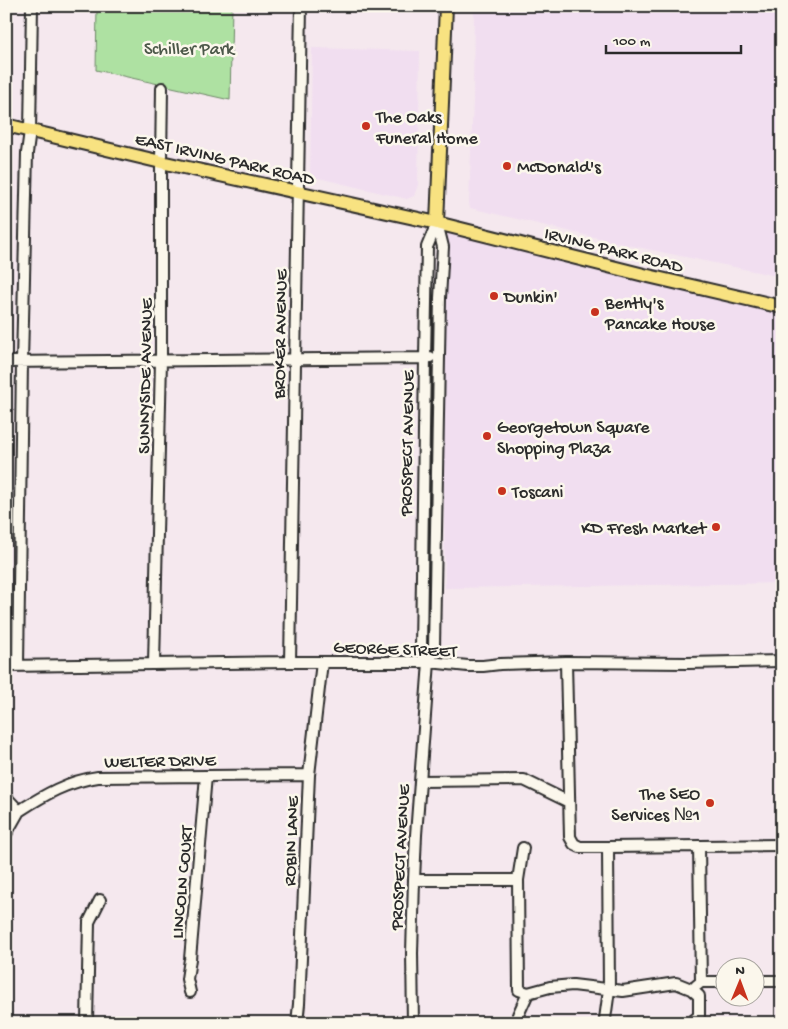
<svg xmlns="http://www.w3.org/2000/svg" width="788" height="1029" viewBox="0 0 788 1029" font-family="'Gochi Hand',sans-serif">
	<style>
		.built { fill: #f1def0 }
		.green { fill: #aee1a2; stroke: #6c8666 }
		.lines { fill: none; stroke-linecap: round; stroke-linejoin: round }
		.minor-casing { stroke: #2b2b2b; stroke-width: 14 }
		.major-casing { stroke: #2b2b2b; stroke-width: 16 }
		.minor { stroke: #fbf7ec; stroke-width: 10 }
		.major { stroke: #f8e281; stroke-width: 12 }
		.poi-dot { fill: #c8321e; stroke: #fbf7ec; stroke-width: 2 }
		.labels { text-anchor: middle; stroke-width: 5; stroke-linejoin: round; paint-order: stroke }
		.park-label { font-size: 18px; fill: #4c5849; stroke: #fbf7ec }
		.poi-label { font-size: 18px; fill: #2b2b2b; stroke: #fbf7ec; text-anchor: start }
		.street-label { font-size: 18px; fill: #2b2b2b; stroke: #fbf7ec }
	</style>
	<rect width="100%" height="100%" fill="#f5e8ee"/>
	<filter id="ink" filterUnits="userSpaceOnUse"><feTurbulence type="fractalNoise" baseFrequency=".02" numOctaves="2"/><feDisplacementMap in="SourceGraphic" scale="10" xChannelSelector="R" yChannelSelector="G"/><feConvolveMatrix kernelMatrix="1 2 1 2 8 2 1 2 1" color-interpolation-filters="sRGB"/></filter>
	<g filter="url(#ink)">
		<path class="built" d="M474,6H782V277L632,246L470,208L469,203L473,99Z
			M312,48L420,51L418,185L414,196L407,199L310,176Z
			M441,227L782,310V583L445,588Z"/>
		<path class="green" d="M97,6H232L230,100L96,70Z"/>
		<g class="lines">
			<g class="minor-casing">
				<path id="minor" d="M6,362L425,358L430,357
					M290,662L301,6
					M429,662L421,648L425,358L427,247L437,223
					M566,662L570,837L574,844L580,847H608L782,845
					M154,664L161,360V162L162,88
					M18,665L22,362L27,153L30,131L32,6
					M6,666L290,662H429L468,666H483L500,664L566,662L688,663L782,661
					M420,781L524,780L569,802
					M6,797L19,811L6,834
					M19,811C44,795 68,781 98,777L309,775
					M699,846L701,982
					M523,848L518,880L519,990L528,993
					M414,880H518
					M756,981H782
					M696,986L701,982H726
					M190,992L187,979L190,959L206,776
					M87,1023L89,922L100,900
					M297,1023L299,1004L309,775L322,662
					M413,1023L412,953L414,880L416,835L429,662L434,648L440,298L443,247L437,223
					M520,1023L518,1015L528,993L550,987L573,985L623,991L676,983L691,989L699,996V1016L690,1023
					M607,1023L605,1019L609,990L608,847"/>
			</g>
			<g class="major-casing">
				<path id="major" d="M6,125L161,162L437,223L644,275L782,307
					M437,223L446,6"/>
			</g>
			<use href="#minor" class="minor"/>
			<use href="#major" class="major"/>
		</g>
	</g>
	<g class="poi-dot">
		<circle cx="366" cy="126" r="5"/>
		<circle cx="507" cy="166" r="5"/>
		<circle cx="494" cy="296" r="5"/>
		<circle cx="595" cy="312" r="5"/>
		<circle cx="487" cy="436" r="5"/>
		<circle cx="502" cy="491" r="5"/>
		<circle cx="716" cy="527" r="5"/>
		<circle cx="710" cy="803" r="5"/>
	</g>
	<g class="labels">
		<g class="park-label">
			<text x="189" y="54">Schiller Park</text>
		</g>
		<g class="poi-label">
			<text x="376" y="122">The Oaks<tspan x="376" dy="21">Funeral Home</tspan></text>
			<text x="517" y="172">McDonald's</text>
			<text x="504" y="302">Dunkin'</text>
			<text x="605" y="308">Bently's<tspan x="605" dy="21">Pancake House</tspan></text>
			<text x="497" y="432">Georgetown Square<tspan x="497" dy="21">Shopping Plaza</tspan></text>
			<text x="512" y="497">Toscani</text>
			<text x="706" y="533" text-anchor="end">KD Fresh Market</text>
			<text x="700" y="799" text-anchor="end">The SEO<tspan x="700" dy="21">Services №1</tspan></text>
		</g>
		<g class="street-label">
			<text transform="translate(225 158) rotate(13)" y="6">EAST IRVING PARK ROAD</text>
			<text transform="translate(614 249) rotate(14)" y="6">IRVING PARK ROAD</text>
			<text transform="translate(279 334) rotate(-89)" y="6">BROKER AVENUE</text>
			<text transform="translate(144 376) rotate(-89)" y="6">SUNNYSIDE AVENUE</text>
			<text transform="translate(406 443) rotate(-89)" y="6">PROSPECT AVENUE</text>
			<text transform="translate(395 648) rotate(2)" y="6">GEORGE STREET</text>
			<text transform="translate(160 760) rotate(-1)" y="6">WELTER DRIVE</text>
			<text transform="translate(290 841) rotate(-88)" y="6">ROBIN LANE</text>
			<text transform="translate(399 857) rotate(-87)" y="6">PROSPECT AVENUE</text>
			<text transform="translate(181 882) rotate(-85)" y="6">LINCOLN COURT</text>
		</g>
	</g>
	<rect width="788" height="1029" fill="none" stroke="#fbf7ec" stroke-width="25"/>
	<rect x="12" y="12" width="763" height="1004" fill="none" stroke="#2b2b2b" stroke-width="2" filter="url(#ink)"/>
	<g transform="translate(740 982) rotate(1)"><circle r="24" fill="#fbf7ec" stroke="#a8a59f"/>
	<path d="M0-4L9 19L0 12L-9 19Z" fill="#c8321e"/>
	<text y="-8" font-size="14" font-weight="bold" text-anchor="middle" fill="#2b2b2b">N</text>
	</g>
	<path d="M606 45v8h135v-8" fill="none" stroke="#2b2b2b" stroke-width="2.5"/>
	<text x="613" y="45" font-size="15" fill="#2b2b2b" stroke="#fbf7ec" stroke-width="4" paint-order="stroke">100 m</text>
</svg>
